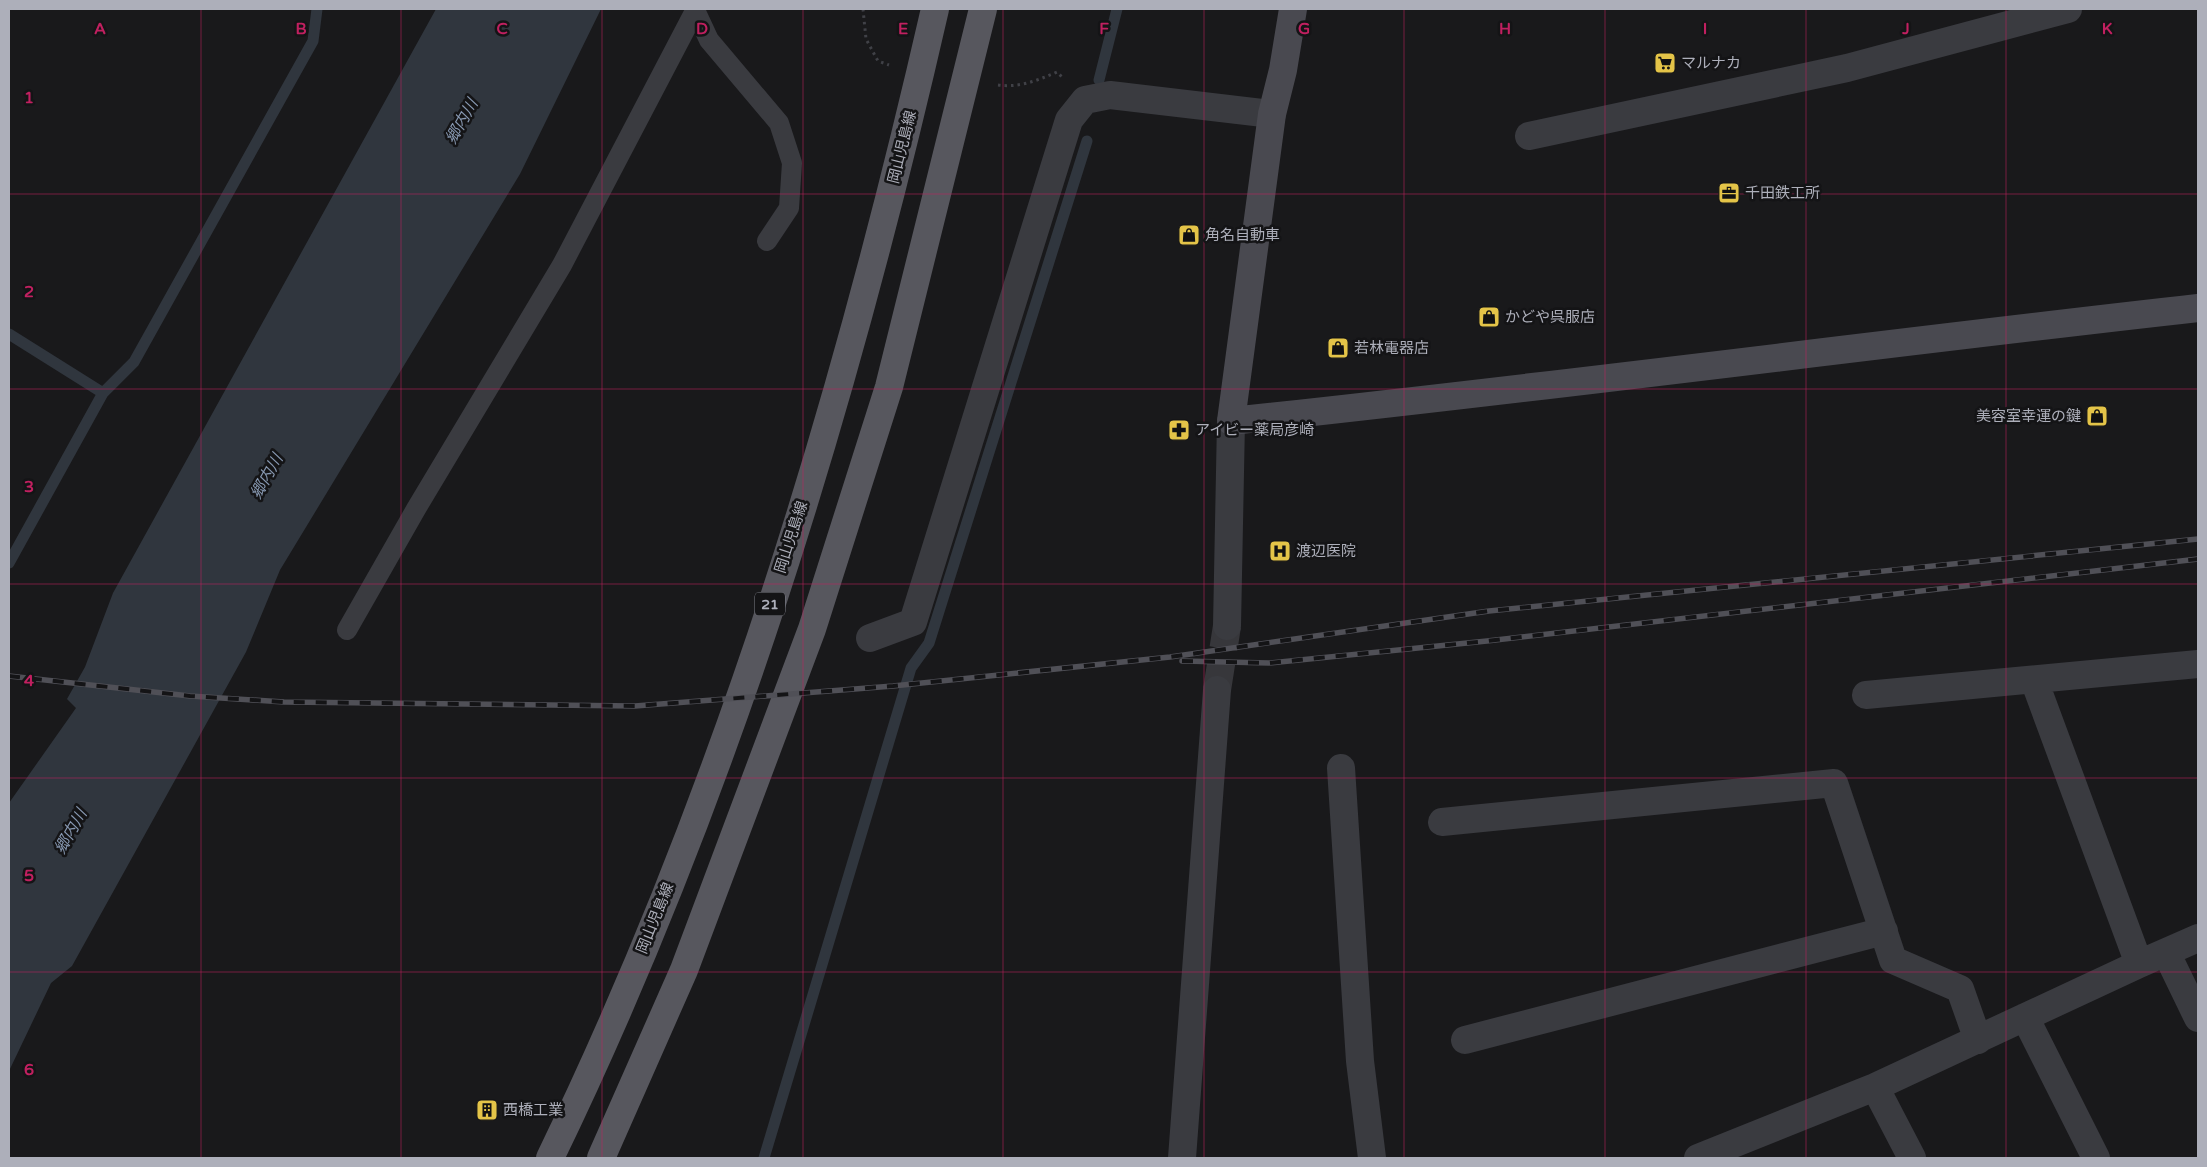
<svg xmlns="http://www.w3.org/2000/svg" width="2207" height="1167" viewBox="0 0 2207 1167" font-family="'Varela Round','Noto Sans JP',sans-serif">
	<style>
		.water { fill: #30363e }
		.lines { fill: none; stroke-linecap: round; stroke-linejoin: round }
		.stream { stroke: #30363e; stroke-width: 11 }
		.street-tunnel { stroke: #37373b; stroke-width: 28; stroke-dasharray: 28 14; stroke-linecap: butt }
		.path { stroke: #404147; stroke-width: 3; stroke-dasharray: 2.5 4; stroke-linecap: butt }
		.lane { stroke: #3a3b40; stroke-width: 20 }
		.street { stroke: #3a3b40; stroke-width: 28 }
		.secondary { stroke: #494950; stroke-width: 28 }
		.primary { stroke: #57575e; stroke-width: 28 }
		.rail-casing { stroke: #505057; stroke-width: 5.5 }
		.rail { stroke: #141416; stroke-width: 4; stroke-dasharray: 11; stroke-linecap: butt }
		.grid { fill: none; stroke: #c12060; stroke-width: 1; stroke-opacity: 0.55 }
		.labels { text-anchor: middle; stroke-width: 5; stroke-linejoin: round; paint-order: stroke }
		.shield { fill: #141416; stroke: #7f8089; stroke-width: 1 }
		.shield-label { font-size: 14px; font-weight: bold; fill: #adafba }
		.poi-label { font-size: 15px; fill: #adafba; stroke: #141416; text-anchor: start }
		.street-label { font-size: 15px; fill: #adafba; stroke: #141416 }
		.water-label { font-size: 16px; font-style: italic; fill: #8798b1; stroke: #141416 }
		.grid-label { font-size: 16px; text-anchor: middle; font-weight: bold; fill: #c12060; stroke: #141416; stroke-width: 5; stroke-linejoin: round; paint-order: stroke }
	</style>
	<rect width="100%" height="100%" fill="#19191b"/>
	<path class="water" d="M436,9H601L520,174L280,570L246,652L72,966L51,983L9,1071V803L76,708L67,699L85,667L113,593Z"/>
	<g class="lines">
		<path class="stream" d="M1099,80L1117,9
			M9,334L103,393
			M9,563L103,393L134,362L313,41L317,9
			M764,1158L911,668L929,643L1087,141"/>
		<path class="street-tunnel" d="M1217,690L1227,626"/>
		<path class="path" d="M863,9L866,39L878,61L889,65
			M998,85C1020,88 1038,80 1057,72L1062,77"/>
		<path class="lane" d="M695,10L709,40L779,123L792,163L789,208L767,241
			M347,630L416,509L562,265L696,9"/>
		<path class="street" d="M1529,136L1847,68L2068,9
			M1227,626L1231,421
			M870,638L913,622L1069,120L1085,100L1110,95L1272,114
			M2034,680L2139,964
			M1866,695L2198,664
			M1341,768L1360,1061L1372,1158
			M1442,822L1834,783L1893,960L1960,989L1978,1040
			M2166,952L2198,1018
			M2025,1017L2096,1158
			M1465,1040L1884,931
			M1875,1087L1912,1158
			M1182,1158L1217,690
			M1698,1158L1875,1087L2139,964L2198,938"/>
		<path class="secondary" d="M1293,9L1283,70L1272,114L1231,421C1554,387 1876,344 2198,308"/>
		<path class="primary" d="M550,1158C726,795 845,402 935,9
			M601,1158L684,970L812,629L889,387L983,9"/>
		<g class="rail-casing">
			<path id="rail" d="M1182,661L1269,663L1487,641L2198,559
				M9,676L190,696L284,702L635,706L893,686L1170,657L1489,611L2198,539"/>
		</g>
		<use href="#rail" class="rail"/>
	</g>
	<path class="grid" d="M201,9V1158M401,9V1158M602,9V1158M803,9V1158M1003,9V1158M1204,9V1158M1404,9V1158M1605,9V1158M1806,9V1158M2006,9V1158M9,194H2198M9,389H2198M9,584H2198M9,778H2198M9,972H2198"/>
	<defs>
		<g id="supermarket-square" transform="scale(1.125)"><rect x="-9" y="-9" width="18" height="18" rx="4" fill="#e4c448" stroke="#141416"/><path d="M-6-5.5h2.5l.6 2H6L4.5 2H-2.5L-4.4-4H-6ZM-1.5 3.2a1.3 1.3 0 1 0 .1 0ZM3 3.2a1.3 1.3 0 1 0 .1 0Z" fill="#111"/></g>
		<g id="office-square" transform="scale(1.125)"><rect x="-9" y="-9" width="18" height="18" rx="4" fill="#e4c448" stroke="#141416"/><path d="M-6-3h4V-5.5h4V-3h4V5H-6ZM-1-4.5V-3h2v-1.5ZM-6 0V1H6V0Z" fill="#111"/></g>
		<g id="shop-square" transform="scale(1.125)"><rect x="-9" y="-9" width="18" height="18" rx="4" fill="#e4c448" stroke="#141416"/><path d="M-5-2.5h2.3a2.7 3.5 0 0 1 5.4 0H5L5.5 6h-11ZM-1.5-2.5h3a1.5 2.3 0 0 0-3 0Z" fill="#111"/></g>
		<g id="pharmacy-square" transform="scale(1.125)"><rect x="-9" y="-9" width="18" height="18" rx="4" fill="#e4c448" stroke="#141416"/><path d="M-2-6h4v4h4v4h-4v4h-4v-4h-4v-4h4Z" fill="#111"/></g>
		<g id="hospital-square" transform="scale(1.125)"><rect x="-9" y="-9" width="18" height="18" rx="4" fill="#e4c448" stroke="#141416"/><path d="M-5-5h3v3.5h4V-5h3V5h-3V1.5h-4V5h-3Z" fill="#111"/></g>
		<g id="building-square" transform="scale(1.125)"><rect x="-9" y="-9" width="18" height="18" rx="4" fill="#e4c448" stroke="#141416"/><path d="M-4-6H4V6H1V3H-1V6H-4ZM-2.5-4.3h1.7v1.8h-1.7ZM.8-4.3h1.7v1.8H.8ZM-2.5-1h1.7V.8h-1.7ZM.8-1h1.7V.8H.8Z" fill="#111"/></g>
	</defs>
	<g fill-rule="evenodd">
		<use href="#supermarket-square" x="1665" y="63"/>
		<use href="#office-square" x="1729" y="193"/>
		<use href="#shop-square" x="1189" y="235"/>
		<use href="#shop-square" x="1489" y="317"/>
		<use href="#shop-square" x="1338" y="348"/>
		<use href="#shop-square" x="2097" y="416"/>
		<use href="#pharmacy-square" x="1179" y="430"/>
		<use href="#hospital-square" x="1280" y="551"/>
		<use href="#building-square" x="487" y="1110"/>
	</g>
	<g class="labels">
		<rect class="shield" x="755" y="592.5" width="30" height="23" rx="4"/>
		<g class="shield-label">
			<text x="770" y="609">21</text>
		</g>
		<g class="poi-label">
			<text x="1681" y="68">マルナカ</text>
			<text x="1745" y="198">千田鉄工所</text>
			<text x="1205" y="240">角名自動車</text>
			<text x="1505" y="322">かどや呉服店</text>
			<text x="1354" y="353">若林電器店</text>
			<text x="2081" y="421" text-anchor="end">美容室幸運の鍵</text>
			<text x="1195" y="435">アイビー薬局彦崎</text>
			<text x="1296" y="556">渡辺医院</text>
			<text x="503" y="1115">西橋工業</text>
		</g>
		<g class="street-label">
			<text transform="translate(902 147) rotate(-76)" y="5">岡山児島線</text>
			<text transform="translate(791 537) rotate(-72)" y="5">岡山児島線</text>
			<text transform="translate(655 918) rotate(-68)" y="5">岡山児島線</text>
		</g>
		<g class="water-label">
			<text transform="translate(461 121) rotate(-61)" y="6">郷内川</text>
			<text transform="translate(266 476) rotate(-61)" y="6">郷内川</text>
			<text transform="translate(70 831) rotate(-61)" y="6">郷内川</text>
		</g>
	</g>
	<g class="grid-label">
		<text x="100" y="34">A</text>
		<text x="301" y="34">B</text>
		<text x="502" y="34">C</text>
		<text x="702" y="34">D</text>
		<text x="903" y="34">E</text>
		<text x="1104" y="34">F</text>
		<text x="1304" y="34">G</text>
		<text x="1505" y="34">H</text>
		<text x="1705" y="34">I</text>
		<text x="1906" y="34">J</text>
		<text x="2107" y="34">K</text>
		<text x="29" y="103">1</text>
		<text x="29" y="297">2</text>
		<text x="29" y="492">3</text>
		<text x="29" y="686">4</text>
		<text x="29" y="881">5</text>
		<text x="29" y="1075">6</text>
	</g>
	<rect width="2207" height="1167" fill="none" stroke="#adafba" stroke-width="20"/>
</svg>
